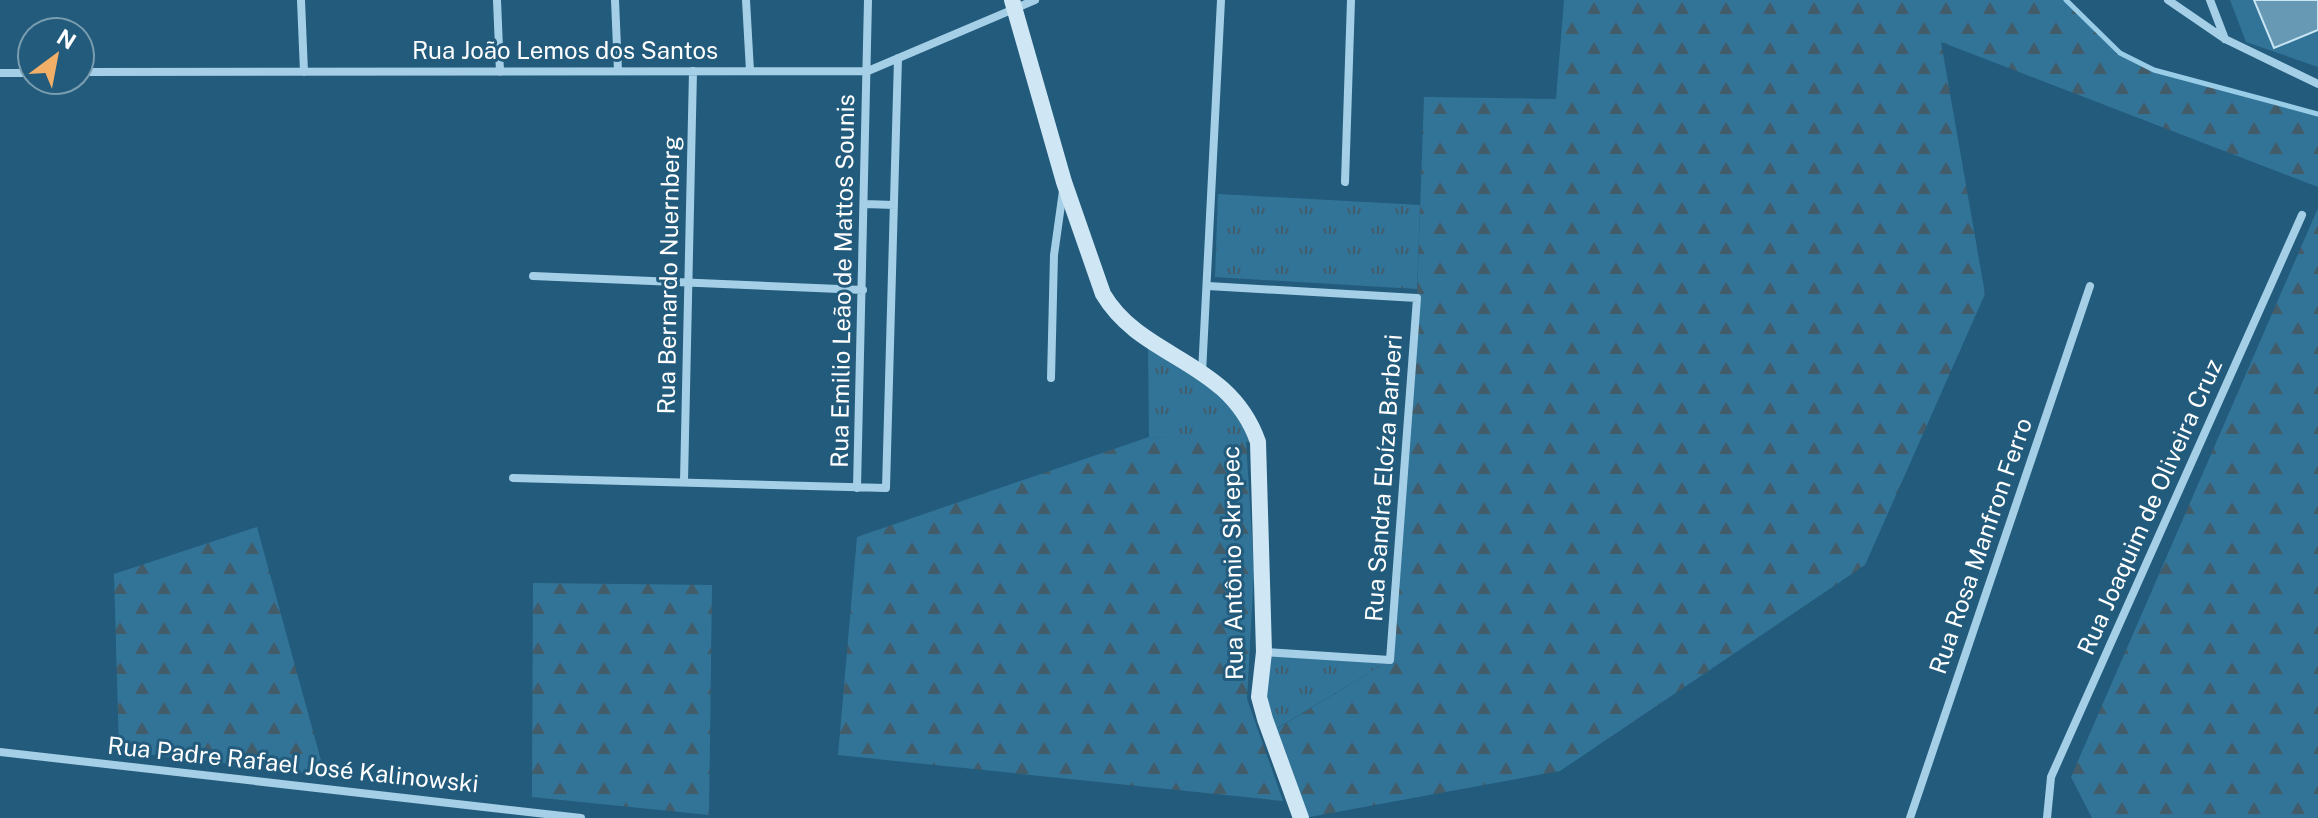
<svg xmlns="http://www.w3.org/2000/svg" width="2318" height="818" viewBox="0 0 2318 818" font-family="'Public Sans',sans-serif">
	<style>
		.grass { fill: #327498 }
		.forest { fill: url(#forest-firs) }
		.park { fill: url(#park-tufts) }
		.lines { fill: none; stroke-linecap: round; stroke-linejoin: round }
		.stream { stroke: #99cce7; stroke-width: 5 }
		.building { fill: #6798b4; stroke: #c8e5f4; stroke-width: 2 }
		.street { stroke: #a5cfe6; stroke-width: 8 }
		.secondary { stroke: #cfe7f5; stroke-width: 16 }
		.labels { text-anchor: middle; stroke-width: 6; stroke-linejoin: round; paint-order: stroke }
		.street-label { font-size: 24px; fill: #fff; stroke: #225b7c }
	</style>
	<defs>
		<pattern id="forest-firs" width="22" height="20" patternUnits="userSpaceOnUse" patternTransform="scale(2)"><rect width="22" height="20" fill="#327498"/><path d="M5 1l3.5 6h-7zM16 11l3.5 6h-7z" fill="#425c6a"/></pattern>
		<pattern id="park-tufts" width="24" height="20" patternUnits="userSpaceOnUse" patternTransform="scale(2)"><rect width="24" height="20" fill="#327498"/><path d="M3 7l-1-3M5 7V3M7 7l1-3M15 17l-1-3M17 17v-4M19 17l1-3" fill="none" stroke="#425c6a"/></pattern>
	</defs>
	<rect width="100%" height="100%" fill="#225b7c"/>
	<path class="grass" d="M2230,0H2318V67L2246,42Z"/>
	<path class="forest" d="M1564,0H2066L2120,53L2154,70L2318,114V187L1941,42L1985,294L1865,565L1560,771L1304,818L1270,733L1390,660L1417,298L1424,97L1556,99Z
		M2318,208V818H2092L2071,777Z
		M1149,437L1246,441L1254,571L1247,699L1283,801L838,755L857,537Z
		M257,527L325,775L119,751L114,574Z
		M533,583L712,585L709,815L532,797Z"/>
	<path class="park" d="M1218,194L1420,205L1417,289L1215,277Z
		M1148,344C1184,369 1239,399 1255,442L1149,437Z
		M1264,652L1390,660L1269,733Z"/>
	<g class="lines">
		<path class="stream" d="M2066,0L2120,53L2154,70L2318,114"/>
	</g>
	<path class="building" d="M2254,0H2318V30L2274,48Z"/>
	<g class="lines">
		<path class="street" d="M301,0L304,72
			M497,0L500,72
			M615,0L618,71
			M746,0L750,71
			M2168,0L2225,39L2318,84
			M2210,0L2225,39
			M80,72L868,71L1035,0
			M0,73H32
			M1345,182L1351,0
			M865,204L894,205
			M533,276L863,290
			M1208,286L1417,298L1390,660L1264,652
			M1202,373L1221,0
			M1051,378L1054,255L1063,191
			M513,478L886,488L898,58
			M684,481L693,71
			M857,488L868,0
			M0,752L581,818
			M1910,818L2090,286
			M2047,818L2051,777L2302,215"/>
		<path class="secondary" d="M1012,0L1064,182L1103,294C1142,360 1229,359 1258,442L1264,652L1259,697L1265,719L1301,818"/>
	</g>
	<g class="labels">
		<g class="street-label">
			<text x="565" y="59">Rua João Lemos dos Santos</text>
			<text transform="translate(669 275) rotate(-89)" y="8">Rua Bernardo Nuernberg</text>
			<text transform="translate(843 281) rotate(-89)" y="8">Rua Emilio Leão de Mattos Sounis</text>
			<text transform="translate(1384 478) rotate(-86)" y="8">Rua Sandra Eloíza Barberi</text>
			<text transform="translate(2150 507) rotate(-66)" y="8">Rua Joaquim de Oliveira Cruz</text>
			<text transform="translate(1981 546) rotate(-71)" y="8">Rua Rosa Manfron Ferro</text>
			<text transform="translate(1233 563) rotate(-91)" y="8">Rua Antônio Skrepec</text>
			<text transform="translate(293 765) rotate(6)" y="8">Rua Padre Rafael José Kalinowski</text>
		</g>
	</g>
	<g transform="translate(56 56) rotate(32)"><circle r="38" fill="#225b7c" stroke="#7a9db0" stroke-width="2"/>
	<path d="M0-6L14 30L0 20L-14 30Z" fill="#f1af68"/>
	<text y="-12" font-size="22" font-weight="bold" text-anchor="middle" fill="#ffffff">N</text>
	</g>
</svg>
